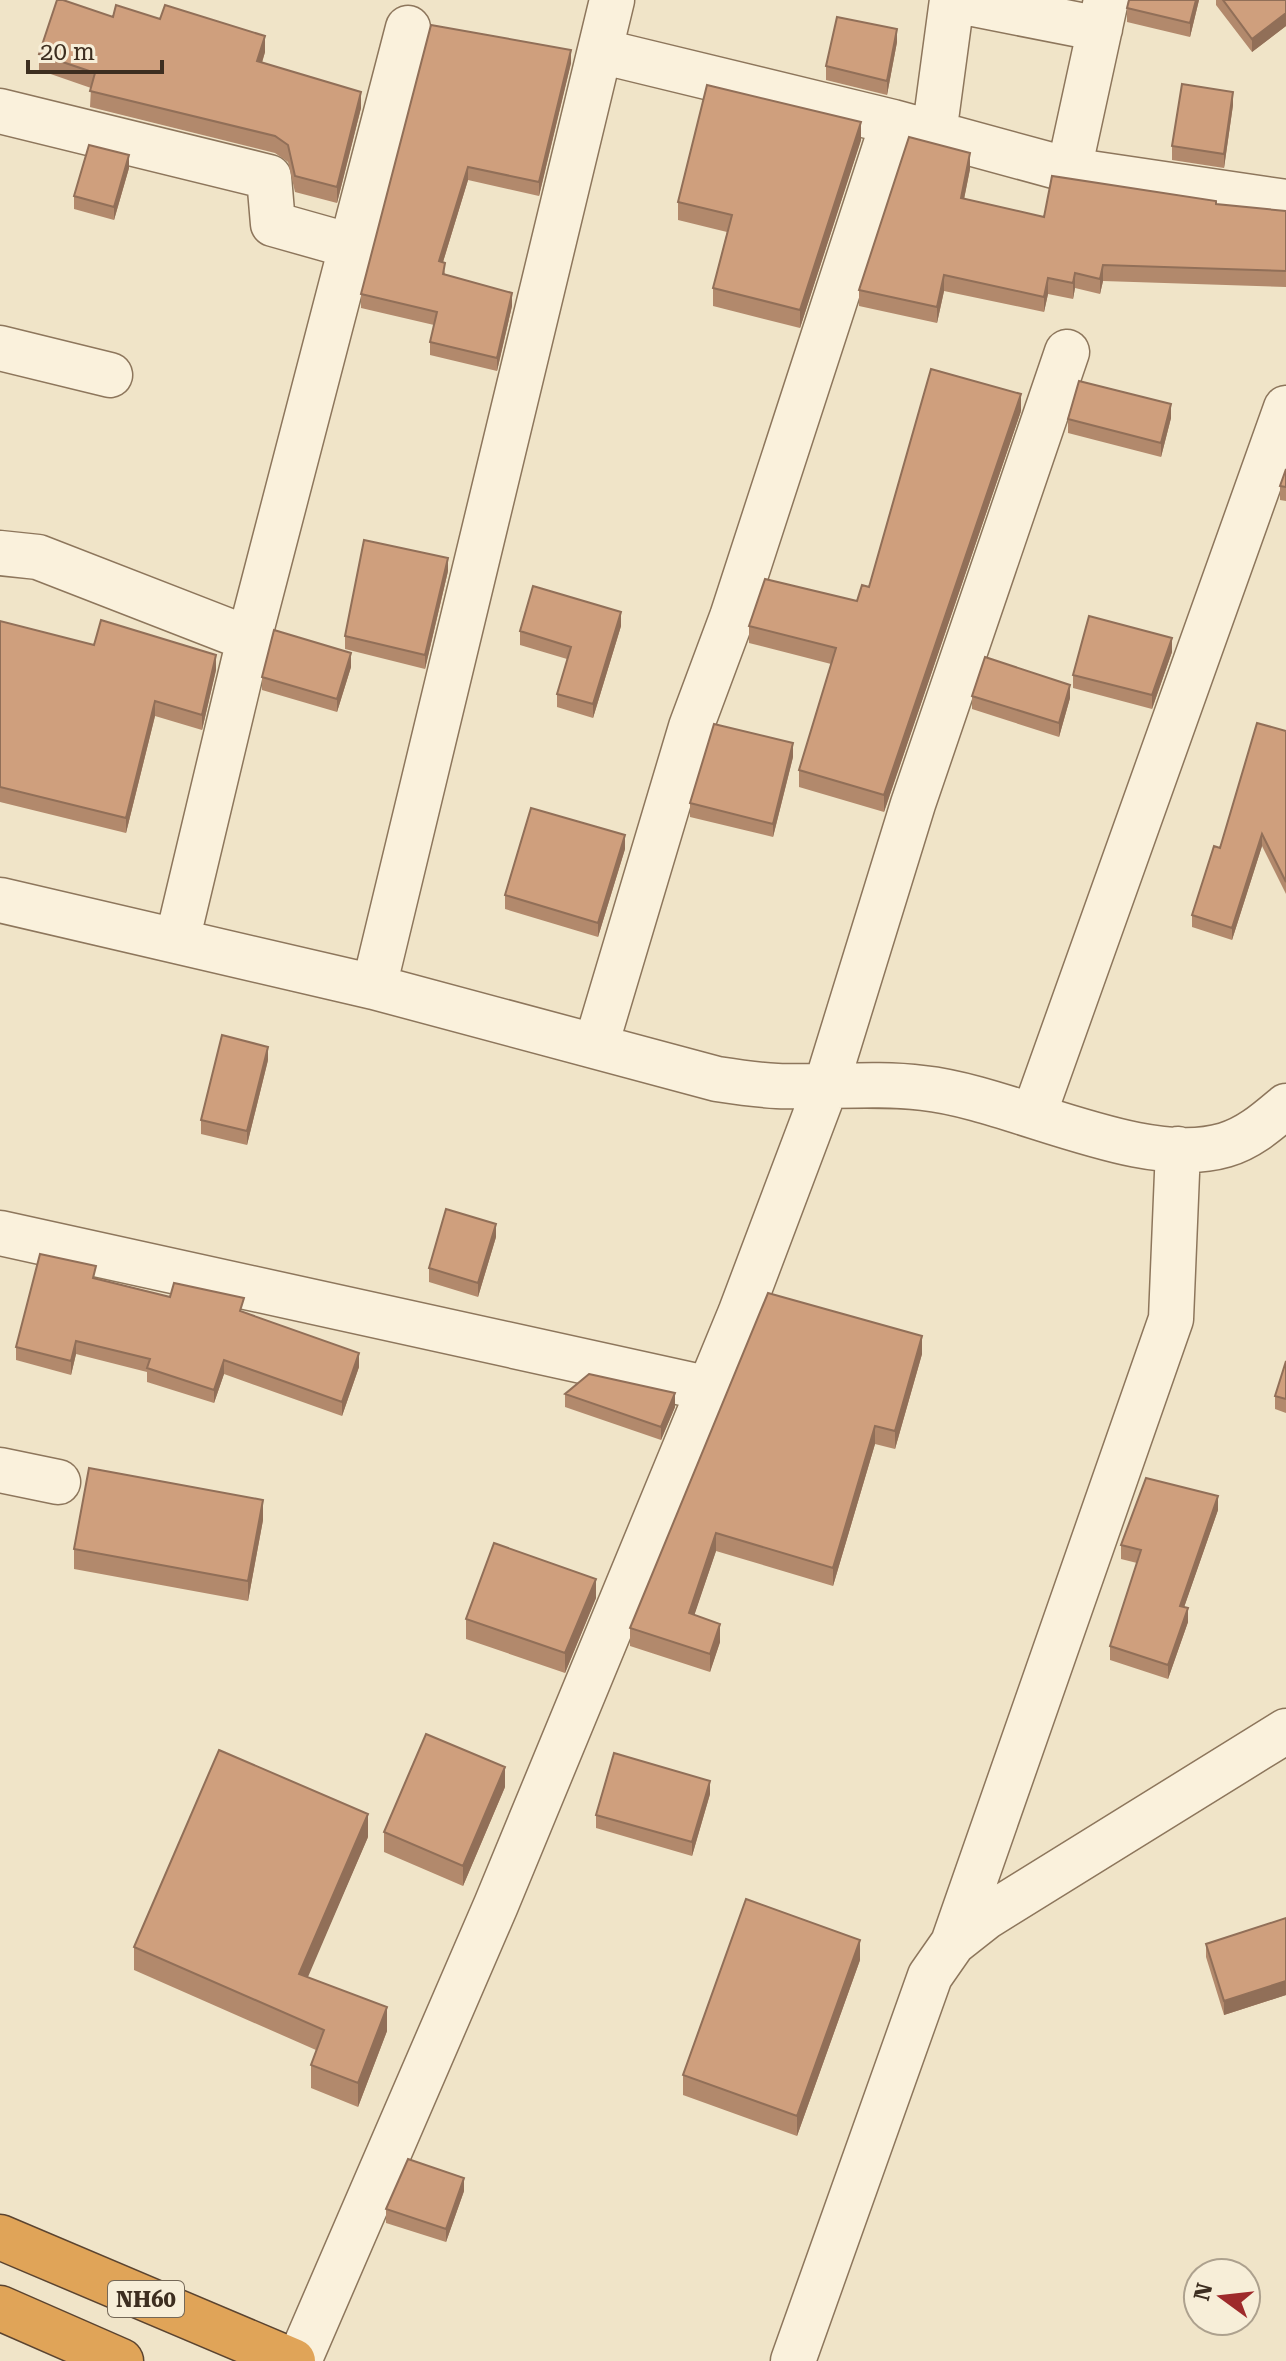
<svg xmlns="http://www.w3.org/2000/svg" width="1286" height="2361" viewBox="0 0 1286 2361" font-family="'Roboto Serif',serif">
	<style>
		.lines { fill: none; stroke-linecap: round; stroke-linejoin: round }
		.minor-casing { stroke: #8d765c; stroke-width: 47 }
		.highway-casing { stroke: #5b4430; stroke-width: 47 }
		.minor { stroke: #faf1dc; stroke-width: 44 }
		.highway { stroke: #e0a458; stroke-width: 44 }
		.wall { fill: #b2896c }
		.shaded-wall { fill: #916f58 }
		.building { fill: #cf9f7d; stroke: #916f58; stroke-width: 2 }
		.labels { text-anchor: middle; stroke-width: 6; stroke-linejoin: round; paint-order: stroke }
		.shield { fill: #f7eed8; stroke: #756857; stroke-width: 2 }
		.shield-label { font-size: 22px; font-weight: bold; fill: #3d2e20 }
	</style>
	<rect width="100%" height="100%" fill="#f0e4c8"/>
	<g class="lines">
		<g class="minor-casing">
			<path id="minor" d="M612,0L374,987L717,1079C737,1082 757,1085 777,1086C826,1088 874,1082 923,1088C1011,1097 1141,1170 1225,1145C1249,1138 1267,1122 1286,1106
				M953,0L1100,29
				M600,51L893,122L1069,170L1286,202
				M0,111L269,177L273,224L351,246
				M934,134L952,0
				M1069,170L1106,0
				M0,348L110,375
				M0,553L38,557L249,639
				M0,900L374,987
				M177,941L249,639L408,28
				M596,1045L691,727L732,617L893,122
				M1034,1114L1286,408
				M0,1233L710,1389
				M0,1470L58,1482
				M953,1943L1171,1319L1178,1149
				M299,2361L496,1905L740,1314L826,1086L913,804L1067,352
				M793,2361L930,1976L953,1943L986,1917L1286,1731"/>
		</g>
		<g class="highway-casing">
			<path id="highway" d="M0,2237L293,2361
				M0,2308L121,2361"/>
		</g>
		<use href="#minor" class="minor"/>
		<use href="#highway" class="highway"/>
	</g>
	<path class="wall" d="M1199,0L1190,37L1127,22V8Z
		M1216,0H1286V26L1252,52L1216,5Z
		M113,17L265,52L262,63L361,108L337,203L295,192L288,162L275,153L90,107L91,88L39,70V54Z
		M431,25L571,63L539,196L468,180L443,262L445,275L512,306L497,371L430,355V342L434,325L361,308V294Z
		M897,42L887,95L826,80V66Z
		M1233,105L1224,168L1172,160V146Z
		M861,140L800,328L713,306V288L727,232L678,220V202Z
		M129,168L114,220L74,209V196Z
		M970,169L964,199L1044,217L1216,204L1286,211V287L1103,281L1100,294L1075,288L1073,299L1048,294L1044,312L944,291L937,323L859,306V290Z
		M1021,411L884,812L799,787V770L831,664L749,643V626L857,601Z
		M1171,418L1161,457L1068,433V419Z
		M1286,469V501L1280,500V486Z
		M448,571L425,669L345,649V636Z
		M0,621L94,645L216,670L202,730L155,716L126,833L0,802Z
		M621,626L593,718L557,707V694L567,659L520,645V631Z
		M1172,652L1152,709L1073,688V675Z
		M351,667L337,712L262,690V677Z
		M972,696L1070,698L1059,737L972,709Z
		M1286,731V894L1262,846L1232,940L1192,927V915L1220,848Z
		M793,757L773,837L690,817V803Z
		M625,849L598,937L505,909V895Z
		M268,1060L247,1145L201,1134V1120Z
		M496,1237L478,1297L429,1282V1268Z
		M96,1278L170,1297L244,1312L359,1367L342,1416L224,1374L214,1403L147,1382V1372L76,1354L71,1375L16,1360V1347Z
		M768,1293L922,1354L895,1449L875,1444L833,1586L716,1551L694,1615L720,1642L710,1672L630,1646V1628Z
		M1286,1361V1413L1275,1409V1396Z
		M565,1394L675,1407L661,1440L565,1407Z
		M1218,1510L1184,1607L1188,1622L1168,1679L1110,1660V1646L1137,1563L1121,1559V1545Z
		M263,1520L248,1601L74,1569V1549Z
		M596,1598L565,1673L466,1639V1619Z
		M505,1787L463,1886L384,1852V1832Z
		M710,1794L692,1856L596,1828V1815Z
		M368,1837L307,1977L387,2031L358,2107L311,2088V2065L316,2050L134,1970V1947Z
		M1286,1918V1995L1224,2015L1206,1957V1944Z
		M860,1960L797,2136L683,2095V2075Z
		M464,2191L446,2242L386,2223V2209Z"/>
	<path class="shaded-wall" d="M1196,0H1199L1190,37V23Z
		M1286,13V26L1252,52V39Z
		M897,29V42L887,95V81Z
		M265,36V52L257,78V61Z
		M571,50V63L539,196V182Z
		M361,92V108L337,203V187Z
		M1233,92V105L1224,168V154Z
		M861,122V140L800,328V310Z
		M970,153V169L961,214V198Z
		M129,155V168L114,220V207Z
		M468,167V180L439,275V261Z
		M1103,265V281L1100,294V279Z
		M1075,273V288L1073,299V283Z
		M944,275V291L937,323V307Z
		M1048,278V294L1044,312V297Z
		M512,293V306L497,371V358Z
		M1021,394V411L884,812V795Z
		M1171,404V418L1161,457V443Z
		M448,558V571L425,669V655Z
		M621,612V626L593,718V704Z
		M1172,638V652L1152,709V695Z
		M351,653V667L337,712V699Z
		M216,655V670L202,730V715Z
		M1070,685V698L1059,737V723Z
		M155,701V716L126,833V818Z
		M793,743V757L773,837V824Z
		M1262,834V846L1232,940V928Z
		M625,835V849L598,937V923Z
		M268,1047V1060L247,1145V1131Z
		M496,1224V1237L478,1297V1283Z
		M922,1336V1354L895,1449V1431Z
		M76,1341V1354L71,1375V1361Z
		M359,1353V1367L342,1416V1402Z
		M224,1360V1374L214,1403V1390Z
		M675,1393V1407L661,1440V1427Z
		M875,1426V1444L833,1586V1568Z
		M1218,1496V1510L1180,1619V1606Z
		M263,1500V1520L248,1601V1581Z
		M716,1533V1551L689,1631V1613Z
		M596,1579V1598L565,1673V1653Z
		M1188,1608V1622L1168,1679V1665Z
		M720,1624V1642L710,1672V1654Z
		M505,1767V1787L463,1886V1866Z
		M710,1781V1794L692,1856V1842Z
		M368,1814V1837L299,1998V1974Z
		M860,1940V1960L797,2136V2116Z
		M1286,1981V1995L1224,2015V2001Z
		M387,2007V2031L358,2107V2083Z
		M464,2178V2191L446,2242V2229Z"/>
	<path class="building" d="M57,0H63L113,17L116,5L160,19L165,5L265,36L257,61L361,92L337,187L295,176L288,145L275,136L90,91L95,73L39,54Z
		M1129,0H1196L1190,23L1127,8Z
		M1223,0H1286V13L1252,39Z
		M837,17L897,29L887,81L826,66Z
		M431,25L571,50L539,182L468,167L439,261L445,263L443,274L512,293L497,358L430,342L437,312L361,294Z
		M1182,84L1233,92L1224,154L1172,146Z
		M707,85L861,122L800,310L713,288L732,215L678,202Z
		M909,137L970,153L961,198L1044,217L1052,176L1216,201V204L1286,211V271L1103,265L1100,279L1075,273L1073,283L1048,278L1044,297L944,275L937,307L859,290Z
		M89,145L129,155L114,207L74,196Z
		M931,369L1021,394L884,795L799,770L836,648L749,626L765,579L857,601L862,585L869,587Z
		M1079,381L1171,404L1161,443L1068,419Z
		M1286,469V487L1280,486Z
		M364,540L448,558L425,655L345,636Z
		M533,586L621,612L593,704L557,694L571,647L520,631Z
		M1089,616L1172,638L1152,695L1073,675Z
		M101,620L216,655L202,715L155,701L126,818L0,787V621L94,645Z
		M274,630L351,653L337,699L262,677Z
		M985,657L1070,685L1059,723L972,696Z
		M1257,723L1286,731V882L1262,834L1232,928L1192,915L1214,846L1220,848Z
		M714,724L793,743L773,824L690,803Z
		M531,808L625,835L598,923L505,895Z
		M222,1035L268,1047L247,1131L201,1120Z
		M446,1209L496,1224L478,1283L429,1268Z
		M40,1254L96,1266L93,1278L170,1297L174,1283L244,1298L240,1311L359,1353L342,1402L224,1360L214,1390L147,1368L150,1359L76,1341L71,1361L16,1347Z
		M768,1293L922,1336L895,1431L875,1426L833,1568L716,1533L689,1613L720,1624L710,1654L630,1628Z
		M1286,1361V1399L1275,1396Z
		M589,1374L675,1393L661,1427L565,1394Z
		M89,1468L263,1500L248,1581L74,1549Z
		M1146,1478L1218,1496L1180,1606L1188,1608L1168,1665L1110,1646L1141,1550L1121,1545Z
		M494,1543L596,1579L565,1653L466,1619Z
		M426,1734L505,1767L463,1866L384,1832Z
		M219,1750L368,1814L299,1974L387,2007L358,2083L311,2065L324,2030L134,1947Z
		M614,1753L710,1781L692,1842L596,1815Z
		M746,1899L860,1940L797,2116L683,2075Z
		M1286,1918V1981L1224,2001L1206,1944Z
		M408,2159L464,2178L446,2229L386,2209Z"/>
	<g class="labels">
		<rect class="shield" x="108" y="2281" width="76" height="36" rx="6"/>
		<g class="shield-label">
			<text x="146" y="2307">NH60</text>
		</g>
	</g>
	<g transform="translate(1222 2297) rotate(285)"><circle r="38" fill="#f7eed8" stroke="#ada18e" stroke-width="2"/>
	<path d="M0-6L14 30L0 20L-14 30Z" fill="#9e2a2b"/>
	<text y="-12" font-size="22" font-weight="bold" text-anchor="middle" fill="#3d2e20">N</text>
	</g>
	<path d="M28 60v12h134v-12" fill="none" stroke="#3d2e20" stroke-width="4"/>
	<text x="40" y="60" font-size="24" fill="#3d2e20" stroke="#f7eed8" stroke-width="6" paint-order="stroke">20 m</text>
</svg>
